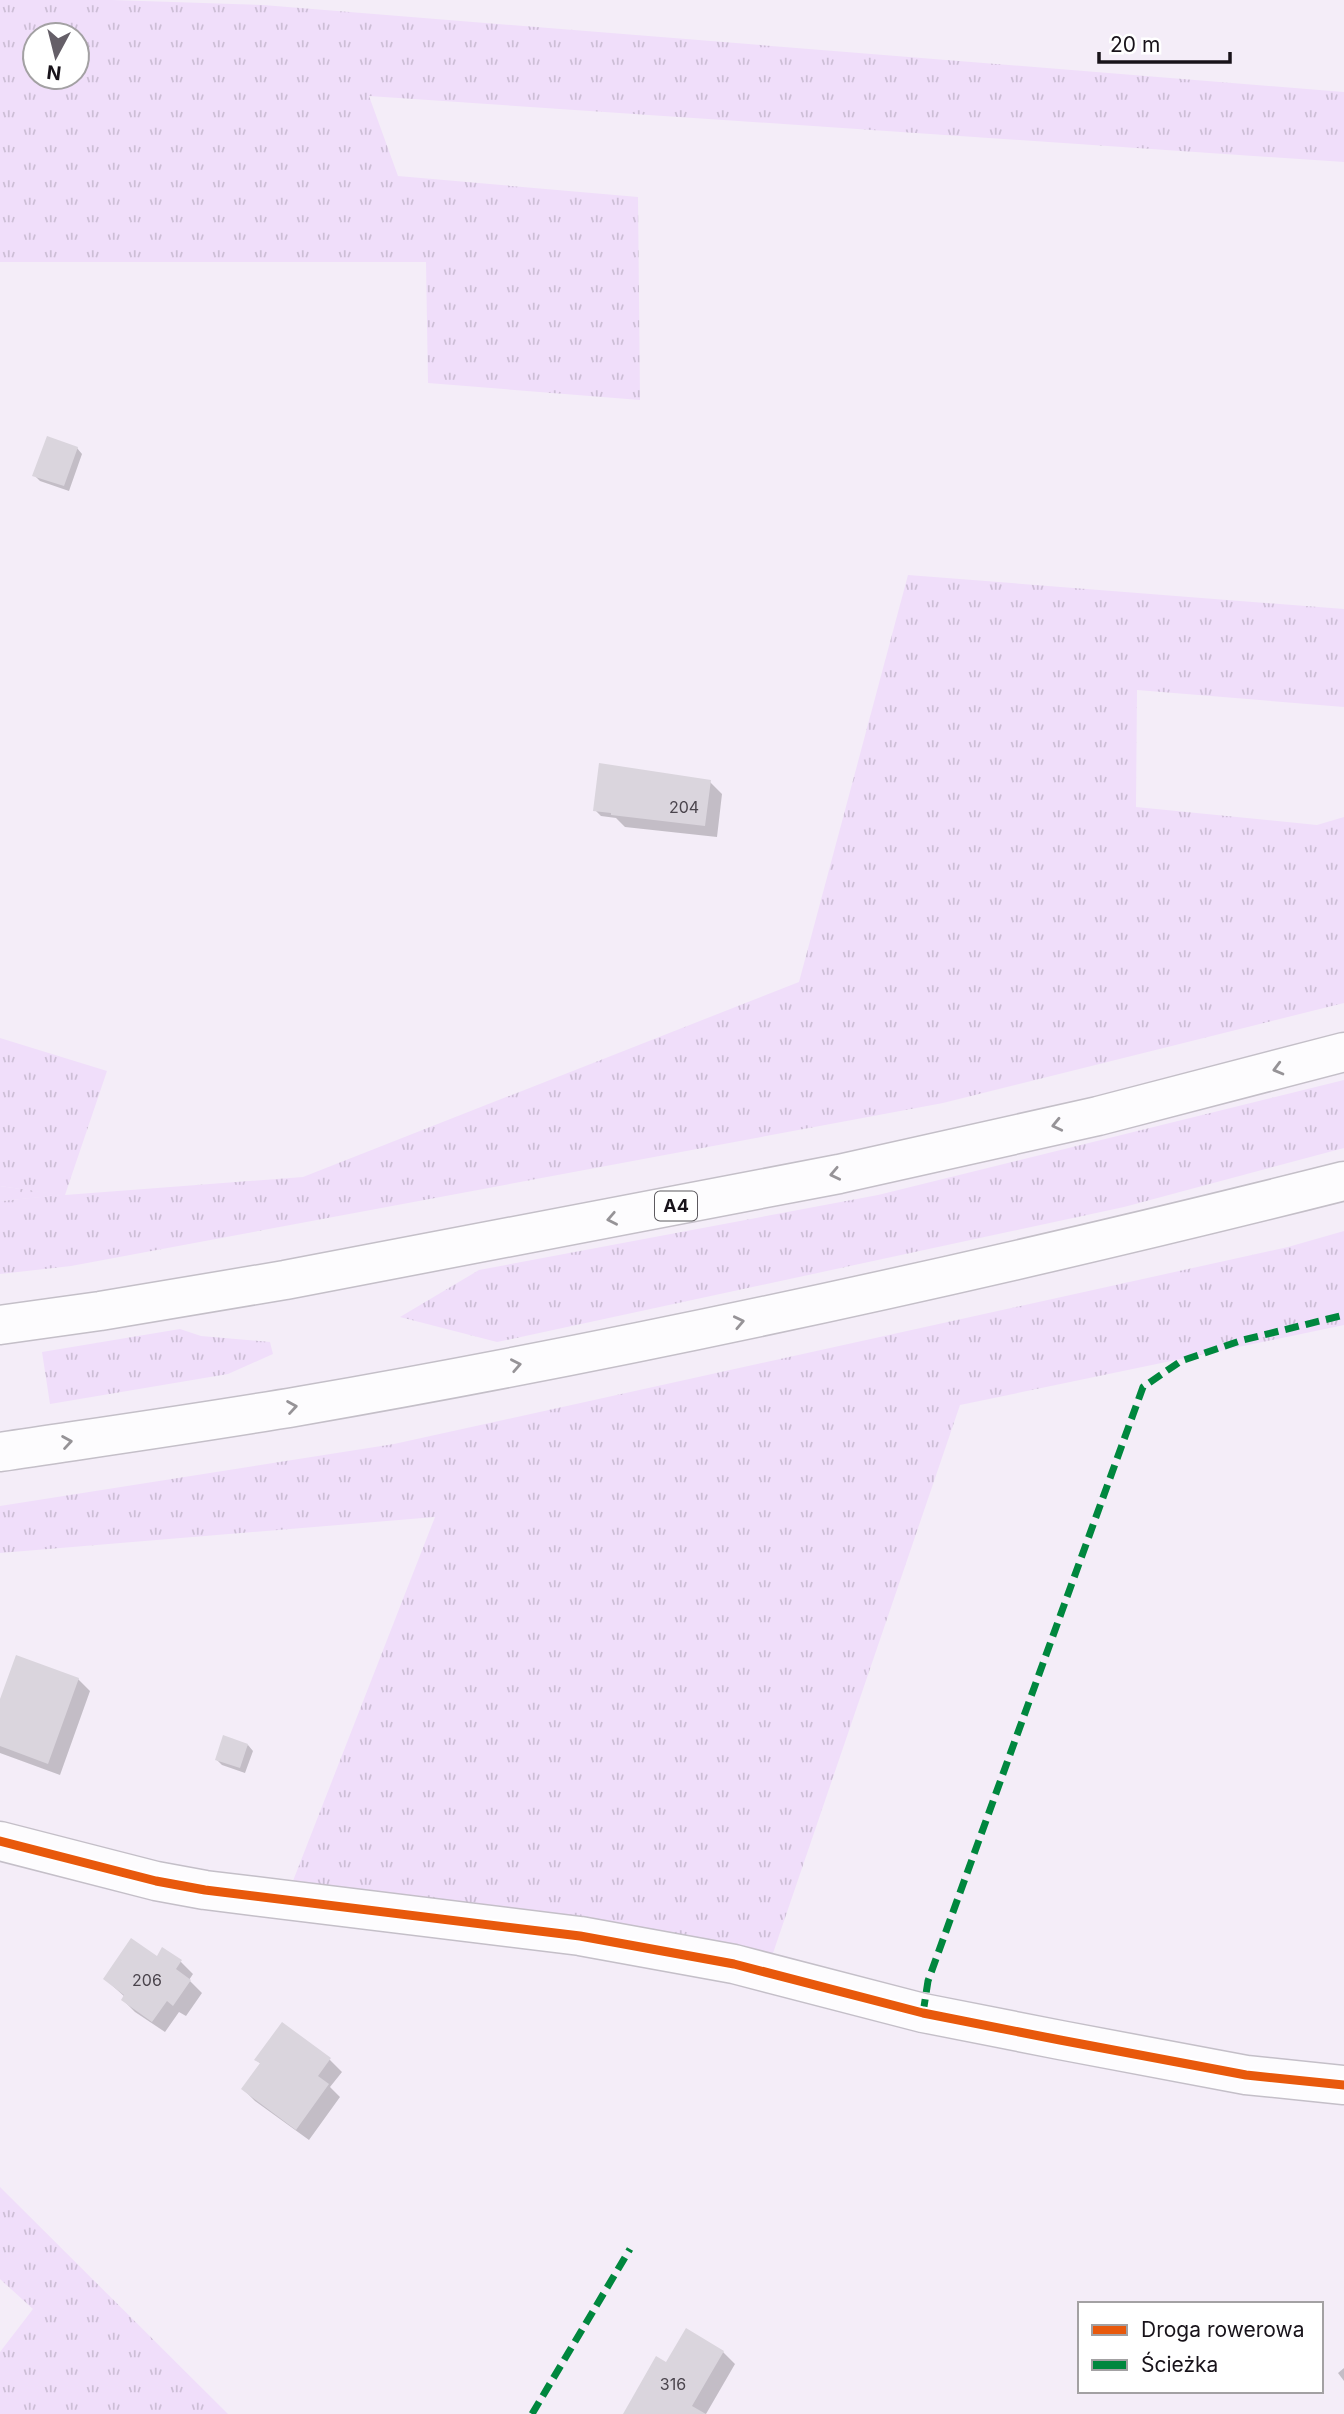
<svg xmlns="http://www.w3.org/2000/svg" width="1344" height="2414" viewBox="0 0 1344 2414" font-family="Inter,sans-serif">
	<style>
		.grass { fill: url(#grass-tufts); fill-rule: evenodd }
		.forest { fill: url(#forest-crowns) }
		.shadow { fill: #0003 }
		.building { fill: #dad5dd }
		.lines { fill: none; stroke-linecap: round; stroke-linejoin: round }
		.minor-casing { stroke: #c4bfc8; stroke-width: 41 }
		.highway-casing { stroke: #c4bfc8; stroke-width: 41 }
		.minor { stroke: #fdfcfe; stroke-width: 38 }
		.highway { stroke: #fdfcfe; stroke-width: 38 }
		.quiet { stroke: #00873e; stroke-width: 7; stroke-dasharray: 14 7; stroke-linecap: butt }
		.cycleway-casing { stroke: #fff; stroke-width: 13 }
		.cycleway { stroke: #e8590c; stroke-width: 9 }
		.oneway { stroke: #969397 }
		.labels { text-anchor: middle; stroke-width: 5; stroke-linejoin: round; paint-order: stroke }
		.number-label { font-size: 16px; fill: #4a444c }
		.shield { fill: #fff; stroke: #5d5a5f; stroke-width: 2 }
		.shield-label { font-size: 18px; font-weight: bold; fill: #18131a }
	</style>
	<defs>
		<pattern id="grass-tufts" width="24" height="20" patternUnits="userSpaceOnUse" patternTransform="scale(1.75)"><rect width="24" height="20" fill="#f0defa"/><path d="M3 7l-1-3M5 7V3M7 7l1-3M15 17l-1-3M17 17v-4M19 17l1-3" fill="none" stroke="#cdbed6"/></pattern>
		<pattern id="forest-crowns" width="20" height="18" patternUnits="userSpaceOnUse" patternTransform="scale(1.75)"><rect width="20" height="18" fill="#f0defa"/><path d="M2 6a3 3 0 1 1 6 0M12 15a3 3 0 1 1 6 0" fill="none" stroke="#cdbed6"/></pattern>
	</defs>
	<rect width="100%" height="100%" fill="#f4edf8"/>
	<path class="grass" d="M0,0H112L263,5L1344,92V162L369,96L398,176L638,197L640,400L428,383L426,262H0ZM35,35H77V77H35Z
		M908,575L1344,609V707L1137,690L1136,807L1317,825L1344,817V1003L943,1103L71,1266L0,1274V1201L60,1195L0,1186V1038L107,1071L65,1195L303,1177L799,982Z
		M1344,1080V1148L1124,1207L497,1342L400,1317L479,1270L878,1195Z
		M1344,1231V1325L960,1405L771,1959L291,1886L435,1517L0,1553V1506L394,1444L1288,1247Z
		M180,1329L201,1336L270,1342L273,1354L228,1374L50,1404L42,1352Z
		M0,2187L228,2414H0V2352L33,2309L0,2279Z"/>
	<path class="forest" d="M0,1186L64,1195L0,1201Z"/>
	<path class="shadow" d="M77,448L82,454L69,491L40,481L34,475Z
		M710,782L722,794L717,837L625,827L616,818L601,816L595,810Z
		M78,1679L90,1691L60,1775L0,1753V1704Z
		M248,1745L253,1751L245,1773L222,1765L217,1760Z
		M163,1949L181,1962L193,1974L189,1980L202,1993L186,2016L179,2012L165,2032L135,2012L123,2000L125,1997L105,1979L157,1958Z
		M283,2025L330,2060L342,2072L330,2087L340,2097L309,2140L255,2101L243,2089L261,2064L256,2060Z
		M723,2352L735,2364L706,2414H625L667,2364Z
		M1344,2368V2381L1338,2373Z"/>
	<path class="building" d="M47,436L78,447L64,486L32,476Z
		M599,763L711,780L705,826L611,815V813L593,811Z
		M16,1655L79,1678L48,1764L0,1746V1699Z
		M223,1735L248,1744L240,1768L215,1760Z
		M131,1938L157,1956L162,1947L182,1960L176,1969L191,1980L173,2006L167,2001L152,2022L121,2000L124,1995L103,1979Z
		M282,2022L331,2058L318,2076L329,2084L296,2130L241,2089L260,2063L254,2060Z
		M686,2328L724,2351L692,2406L706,2414H623L656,2356L666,2362Z"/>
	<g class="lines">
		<g class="minor-casing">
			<path id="minor" d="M0,1841L156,1881L205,1890L580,1936L734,1964L923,2013L1060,2040L1246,2075L1344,2085"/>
		</g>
		<g class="highway-casing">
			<path id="highway" d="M0,1325L100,1311L285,1280L839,1174L1098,1116L1344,1052
				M0,1452C100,1437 200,1423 300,1406C651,1345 998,1268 1344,1181"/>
		</g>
		<use href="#minor" class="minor"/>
		<use href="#highway" class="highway"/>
		<path class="quiet" d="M923,2013L928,1981L1143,1387L1181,1361L1243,1340L1344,1315
			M532,2414L630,2249"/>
		<g class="cycleway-casing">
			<path id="cycleway" d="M0,1841L156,1881L205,1890L580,1936L734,1964L923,2013L1060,2040L1246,2075L1344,2085"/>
		</g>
		<use href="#cycleway" class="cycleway"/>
	</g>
	<defs><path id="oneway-chevron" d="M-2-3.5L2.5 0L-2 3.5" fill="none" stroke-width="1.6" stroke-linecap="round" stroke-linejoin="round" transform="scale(1.75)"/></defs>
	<g class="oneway">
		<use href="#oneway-chevron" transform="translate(1278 1069) rotate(165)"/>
		<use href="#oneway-chevron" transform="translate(1057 1125) rotate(167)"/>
		<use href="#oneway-chevron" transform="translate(835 1174) rotate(168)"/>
		<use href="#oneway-chevron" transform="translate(612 1219) rotate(169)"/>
		<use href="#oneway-chevron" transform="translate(739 1322) rotate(-12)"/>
		<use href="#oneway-chevron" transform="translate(516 1365) rotate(-11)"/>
		<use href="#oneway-chevron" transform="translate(292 1407) rotate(-9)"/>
		<use href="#oneway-chevron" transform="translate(67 1442) rotate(-9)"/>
	</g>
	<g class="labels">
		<g class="number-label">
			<text x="684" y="813">204</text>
			<text x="147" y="1986">206</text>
			<text x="673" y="2390">316</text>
		</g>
		<rect class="shield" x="655" y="1191.5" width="42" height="29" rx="5"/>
		<g class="shield-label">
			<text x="676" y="1212">A4</text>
		</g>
	</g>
	<rect x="1078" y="2302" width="245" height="91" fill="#ffffff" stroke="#a3a1a3" stroke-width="2"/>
	<rect x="1092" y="2325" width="35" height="10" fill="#e8590c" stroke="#a3a1a3" stroke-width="2"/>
	<text x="1141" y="2337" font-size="21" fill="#18131a">Droga rowerowa</text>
	<rect x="1092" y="2360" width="35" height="10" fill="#00873e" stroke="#a3a1a3" stroke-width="2"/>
	<text x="1141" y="2372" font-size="21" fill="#18131a">Ścieżka</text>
	<g transform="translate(56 56) rotate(187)"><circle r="33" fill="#ffffff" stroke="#a3a1a3" stroke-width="2"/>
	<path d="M0-5L12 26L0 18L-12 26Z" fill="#655f68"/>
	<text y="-10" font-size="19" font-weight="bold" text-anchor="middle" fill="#18131a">N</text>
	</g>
	<path d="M1099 52v10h131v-10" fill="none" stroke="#18131a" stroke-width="3.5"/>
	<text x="1110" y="52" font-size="21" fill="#18131a" stroke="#ffffff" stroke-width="5" paint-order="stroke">20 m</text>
</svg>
